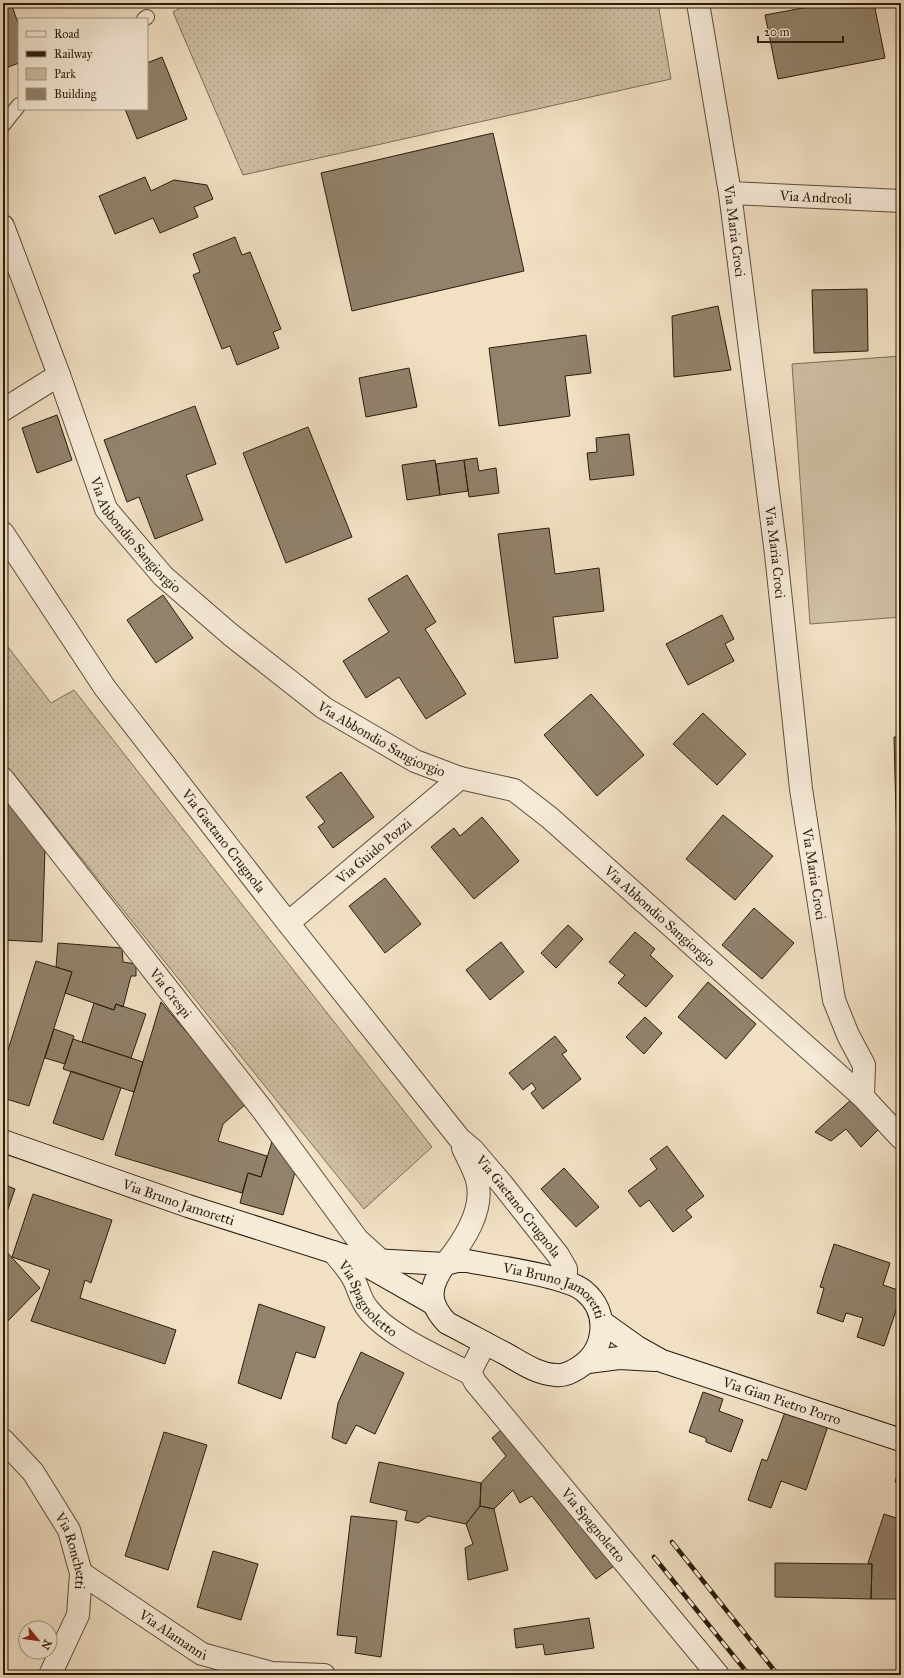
<svg xmlns="http://www.w3.org/2000/svg" width="904" height="1678" viewBox="0 0 904 1678" font-family="'IM FELL Great Primer',serif">
	<style>
		.green { fill: url(#green-dots); stroke: #7c6e58 }
		.pitch { fill: #cfbfa5; stroke: #7c6e58 }
		.building { fill: #91826c; stroke: #291d0c }
		.lines { fill: none; stroke-linecap: round; stroke-linejoin: round }
		.lane-casing { stroke: #5b4e3a; stroke-width: 16 }
		.street-casing { stroke: #5b4e3a; stroke-width: 24 }
		.secondary-casing { stroke: #291d0c; stroke-width: 24 }
		.lane { stroke: #f6ebd9; stroke-width: 14 }
		.street { stroke: #f6ebd9; stroke-width: 22 }
		.secondary { stroke: #f6ebd9; stroke-width: 22 }
		.rail-casing { stroke: #291d0c; stroke-width: 4.5 }
		.rail { stroke: #f6ebd9; stroke-width: 3; stroke-dasharray: 9; stroke-linecap: butt }
		.labels { text-anchor: middle; stroke-width: 3; stroke-linejoin: round; paint-order: stroke }
		.street-label { font-size: 14px; fill: #291d0c; stroke: #f6ebd9 }
	</style>
	<defs>
		<pattern id="green-dots" width="8" height="8" patternUnits="userSpaceOnUse"><rect width="8" height="8" fill="#cfbfa5"/><path d="M2 2h.1M6 6h.1" fill="none" stroke="#b2a48d" stroke-width="1.8" stroke-linecap="round"/></pattern>
	</defs>
	<rect width="100%" height="100%" fill="#f1e0c4"/>
	<filter id="stains"><feTurbulence type="fractalNoise" baseFrequency=".005" numOctaves="4"/><feColorMatrix values="0 0 0 0 .2 0 0 0 0 .09 0 0 0 0 .02 0 0 0 .5 -.17"/></filter>
	<radialGradient id="worn" r=".72"><stop offset=".6" stop-color="#630" stop-opacity="0"/><stop offset="1" stop-color="#630" stop-opacity=".3"/></radialGradient>
	<path class="green" d="M188,3H658L671,79L243,175L173,12Z
		M8,647L51,703L74,690L432,1147L364,1209L3,761V650Z"/>
	<path class="pitch" d="M901,356V617L810,624L792,364Z"/>
	<path class="building" d="M3,3H11L19,26V63L3,69Z
		M830,3H874L885,58L778,79L765,15Z
		M162,57L187,119L137,139L125,109H147V63Z
		M493,133L524,271L352,311L321,173Z
		M145,177L151,191L174,180L207,185L213,199L194,207L198,217L160,233L153,218L115,234L99,196Z
		M235,237L242,255L250,252L281,329L273,332L279,348L237,365L230,346L222,349L193,275L200,272L193,254Z
		M867,289L868,351L814,353L812,290Z
		M718,306L731,370L674,377L672,316Z
		M586,335L591,373L565,376L570,416L499,426L489,348Z
		M409,368L417,407L366,417L359,378Z
		M195,406L216,464L186,475L203,520L155,539L139,497L127,502L104,440Z
		M57,415L72,460L37,473L22,428Z
		M308,427L352,537L286,563L243,453Z
		M629,434L634,475L590,480L587,453L597,452L596,438Z
		M477,458L479,471L496,468L499,493L469,497L464,460Z
		M435,460L440,495L407,500L402,465Z
		M464,460L468,491L440,495L436,464Z
		M549,528L555,574L599,568L604,611L553,617L558,658L515,663L498,534Z
		M407,575L436,622L425,629L466,694L426,719L399,677L366,698L343,661L389,632L368,599Z
		M163,595L193,638L156,663L127,620Z
		M722,615L734,639L725,644L734,661L688,685L666,644Z
		M591,694L644,755L597,796L544,735Z
		M703,713L746,754L717,785L673,744Z
		M894,737H901V1002Z
		M341,772L374,817L333,848L318,827L325,822L306,797Z
		M3,791L45,849L42,942L3,940Z
		M723,815L773,856L735,900L686,859Z
		M482,817L519,861L474,899L431,847L454,828L460,836Z
		M385,878L421,924L385,953L349,906Z
		M754,908L794,943L762,979L722,945Z
		M568,925L583,939L556,968L541,953Z
		M635,932L655,949L650,955L673,976L646,1007L618,983L625,975L609,962Z
		M501,942L524,972L490,1000L466,970Z
		M58,943L122,948L123,962L136,964V976H131L123,1007L116,1004L114,1010L65,993L72,972L56,967Z
		M36,961L72,972L29,1106L3,1098V1066Z
		M708,982L756,1024L726,1059L678,1017Z
		M161,1002L247,1103L223,1124L218,1141L267,1156L261,1177L248,1173L242,1193L115,1155Z
		M94,1003L114,1010L116,1004L146,1014L131,1058L82,1042Z
		M645,1017L662,1033L644,1054L626,1037Z
		M54,1029L74,1036L65,1064L45,1058Z
		M555,1036L567,1051L562,1054L581,1079L543,1109L531,1093L536,1089L532,1083L523,1090L509,1073Z
		M73,1039L143,1062L134,1092L63,1069Z
		M71,1071L121,1088L103,1140L53,1123Z
		M852,1099L879,1129L861,1147L846,1129L831,1141L815,1132Z
		M274,1135L297,1165L283,1215L240,1203L248,1173L261,1177Z
		M667,1146L704,1196L686,1210L692,1217L673,1232L649,1200L640,1207L628,1191L657,1169L650,1159Z
		M564,1168L599,1207L576,1227L541,1189Z
		M3,1184L15,1189L3,1223Z
		M33,1194L112,1220L91,1283L85,1280L80,1298L176,1330L165,1364L31,1321L50,1270L12,1257Z
		M834,1244L890,1263L883,1285L901,1291V1296L884,1346L857,1337L863,1318L846,1313L843,1322L817,1313L824,1288L820,1287Z
		M3,1248L40,1288L3,1326Z
		M259,1304L325,1327L315,1358L296,1352L281,1399L238,1383Z
		M361,1352L404,1373L375,1434L356,1425L346,1444L332,1438L338,1403Z
		M703,1392L723,1399L719,1411L743,1420L731,1452L706,1442V1438L689,1432Z
		M785,1412L828,1426L806,1490L781,1481L771,1508L748,1500L762,1459L767,1461Z
		M508,1424L618,1563L596,1579L532,1496L520,1503L513,1490L494,1509L480,1506L481,1483L506,1456L492,1438Z
		M164,1432L207,1445L168,1570L125,1556Z
		M379,1462L481,1483L480,1506L466,1524L428,1516L418,1523L405,1520L407,1511L370,1502Z
		M901,1463V1484L895,1482Z
		M901,1501V1599H871L872,1564L868,1563L884,1514L896,1518Z
		M480,1506L494,1509L508,1570L468,1580L465,1548L473,1544L466,1524Z
		M351,1516L397,1521L381,1657L355,1653L357,1637L337,1635Z
		M213,1551L258,1564L241,1620L197,1607Z
		M775,1563L872,1564L871,1599L775,1597Z
		M589,1618L594,1648L545,1655L543,1644L516,1648L514,1629Z"/>
	<g class="lines">
		<g class="lane-casing">
			<path id="lane" d="M144,19L147,17
				M3,125L19,105"/>
		</g>
		<g class="street-casing">
			<g id="street">
				<path id="s1" d="M698,3L730,193L776,554L801,789L834,1000L848,1035L864,1065L863,1097"/>
				<path id="s2" d="M730,193L901,201"/>
				<path id="s3" d="M3,226L59,375L106,509L163,576L231,635L324,708L415,761L460,778L514,790L550,818L863,1097L901,1138"/>
				<path d="M3,410L59,375"/>
				<path id="s4" d="M3,533L105,688L288,923L459,1138L473,1150L502,1184L558,1255L566,1269V1282"/>
				<path id="s5" d="M3,779L261,1108L358,1240L379,1259"/>
				<path id="s6" d="M288,923L460,778"/>
				<path id="s7" d="M333,1252C341,1261 350,1271 355,1282C359,1291 361,1301 368,1309C388,1336 441,1358 471,1374"/>
				<path d="M445,1264C463,1242 485,1210 477,1180C474,1169 468,1159 463,1148"/>
				<path id="s8" d="M485,1343L471,1370V1374L475,1382L718,1675"/>
				<path id="s9" d="M3,1440L33,1472L69,1530L81,1573L78,1615L50,1675"/>
				<path id="s10" d="M81,1573L202,1654L272,1673L324,1675"/>
			</g>
		</g>
		<g class="secondary-casing">
			<g id="secondary">
				<path id="s11" d="M3,1141L188,1206L355,1259L434,1304"/>
				<path id="s12" d="M355,1259L445,1264L457,1261H467C492,1266 567,1276 584,1291C610,1312 606,1351 578,1368C572,1372 564,1376 556,1375C537,1374 522,1363 506,1354C486,1344 467,1333 447,1323C427,1302 429,1287 445,1264"/>
				<path id="s13" d="M602,1322L637,1347L662,1361L901,1440"/>
				<path d="M588,1362L619,1358L655,1360"/>
			</g>
		</g>
		<use href="#lane" class="lane"/>
		<use href="#street" class="street"/>
		<use href="#secondary" class="secondary"/>
		<g class="rail-casing">
			<path id="rail" d="M672,1542L778,1675
				M654,1557L749,1675"/>
		</g>
		<use href="#rail" class="rail"/>
	</g>
	<g class="labels">
		<g class="street-label">
			<text dy="5" stroke="none"><textPath href="#s2" startOffset="86">Via Andreoli</textPath></text>
			<text dy="5" stroke="none"><textPath href="#s1" startOffset="231">Via Maria Croci</textPath></text>
			<text dy="5" stroke="none"><textPath href="#s3" startOffset="339">Via Abbondio Sangiorgio</textPath></text>
			<text dy="5" stroke="none"><textPath href="#s1" startOffset="555">Via Maria Croci</textPath></text>
			<text dy="5" stroke="none"><textPath href="#s3" startOffset="663">Via Abbondio Sangiorgio</textPath></text>
			<text dy="5" stroke="none"><textPath href="#s4" startOffset="379">Via Gaetano Crugnola</textPath></text>
			<text dy="5" stroke="none"><textPath href="#s6" startOffset="112">Via Guido Pozzi</textPath></text>
			<text dy="5" stroke="none"><textPath href="#s1" startOffset="879">Via Maria Croci</textPath></text>
			<text dy="5" stroke="none"><textPath href="#s3" startOffset="999">Via Abbondio Sangiorgio</textPath></text>
			<text dy="5" stroke="none"><textPath href="#s5" startOffset="272">Via Crespi</textPath></text>
			<text dy="5" stroke="none"><textPath href="#s11" startOffset="186">Via Bruno Jamoretti</textPath></text>
			<text dy="5" stroke="none"><textPath href="#s4" startOffset="849">Via Gaetano Crugnola</textPath></text>
			<text dy="5" stroke="none"><textPath href="#s12" startOffset="208">Via Bruno Jamoretti</textPath></text>
			<text dy="5" stroke="none"><textPath href="#s7" startOffset="59">Via Spagnoletto</textPath></text>
			<text dy="5" stroke="none"><textPath href="#s13" startOffset="198">Via Gian Pietro Porro</textPath></text>
			<text dy="5" stroke="none"><textPath href="#s8" startOffset="229">Via Spagnoletto</textPath></text>
			<text dy="5" stroke="none"><textPath href="#s9" startOffset="133">Via Ronchetti</textPath></text>
			<text dy="5" stroke="none"><textPath href="#s10" startOffset="111">Via Alamanni</textPath></text>
		</g>
	</g>
	<rect width="904" height="1678" fill="none" stroke="#f1e0c4" stroke-width="16"/>
	<rect x="4" y="4" width="896" height="1670" fill="none" stroke="#291d0c" stroke-width="2"/>
	<rect x="8" y="8" width="888" height="1662" fill="none" stroke="#291d0c"/>
	<rect x="18" y="18" width="130" height="92" fill="#f6ebd9" stroke="#a49987"/>
	<rect x="26" y="31" width="20" height="6" fill="#f6ebd9" stroke="#a49987"/>
	<text x="54" y="38" font-size="12" fill="#291d0c">Road</text>
	<rect x="26" y="51" width="20" height="6" fill="#291d0c" stroke="#a49987"/>
	<text x="54" y="58" font-size="12" fill="#291d0c">Railway</text>
	<rect x="26" y="68" width="20" height="12" fill="#cfbfa5" stroke="#a49987"/>
	<text x="54" y="78" font-size="12" fill="#291d0c">Park</text>
	<rect x="26" y="88" width="20" height="12" fill="#91826c" stroke="#a49987"/>
	<text x="54" y="98" font-size="12" fill="#291d0c">Building</text>
	<g transform="translate(38 1640) rotate(119)"><circle r="19" fill="#f6ebd9" stroke="#a49987"/>
	<path d="M0-3L7 15L0 10L-7 15Z" fill="#8f2418"/>
	<text y="-6" font-size="11" font-weight="bold" text-anchor="middle" fill="#291d0c">N</text>
	</g>
	<path d="M758 36v6h85v-6" fill="none" stroke="#291d0c" stroke-width="2"/>
	<text x="764" y="36" font-size="12" fill="#291d0c" stroke="#f6ebd9" stroke-width="3" paint-order="stroke">20 m</text>
	<rect width="100%" height="100%" filter="url(#stains)"/>
	<rect width="100%" height="100%" fill="url(#worn)"/>
</svg>
